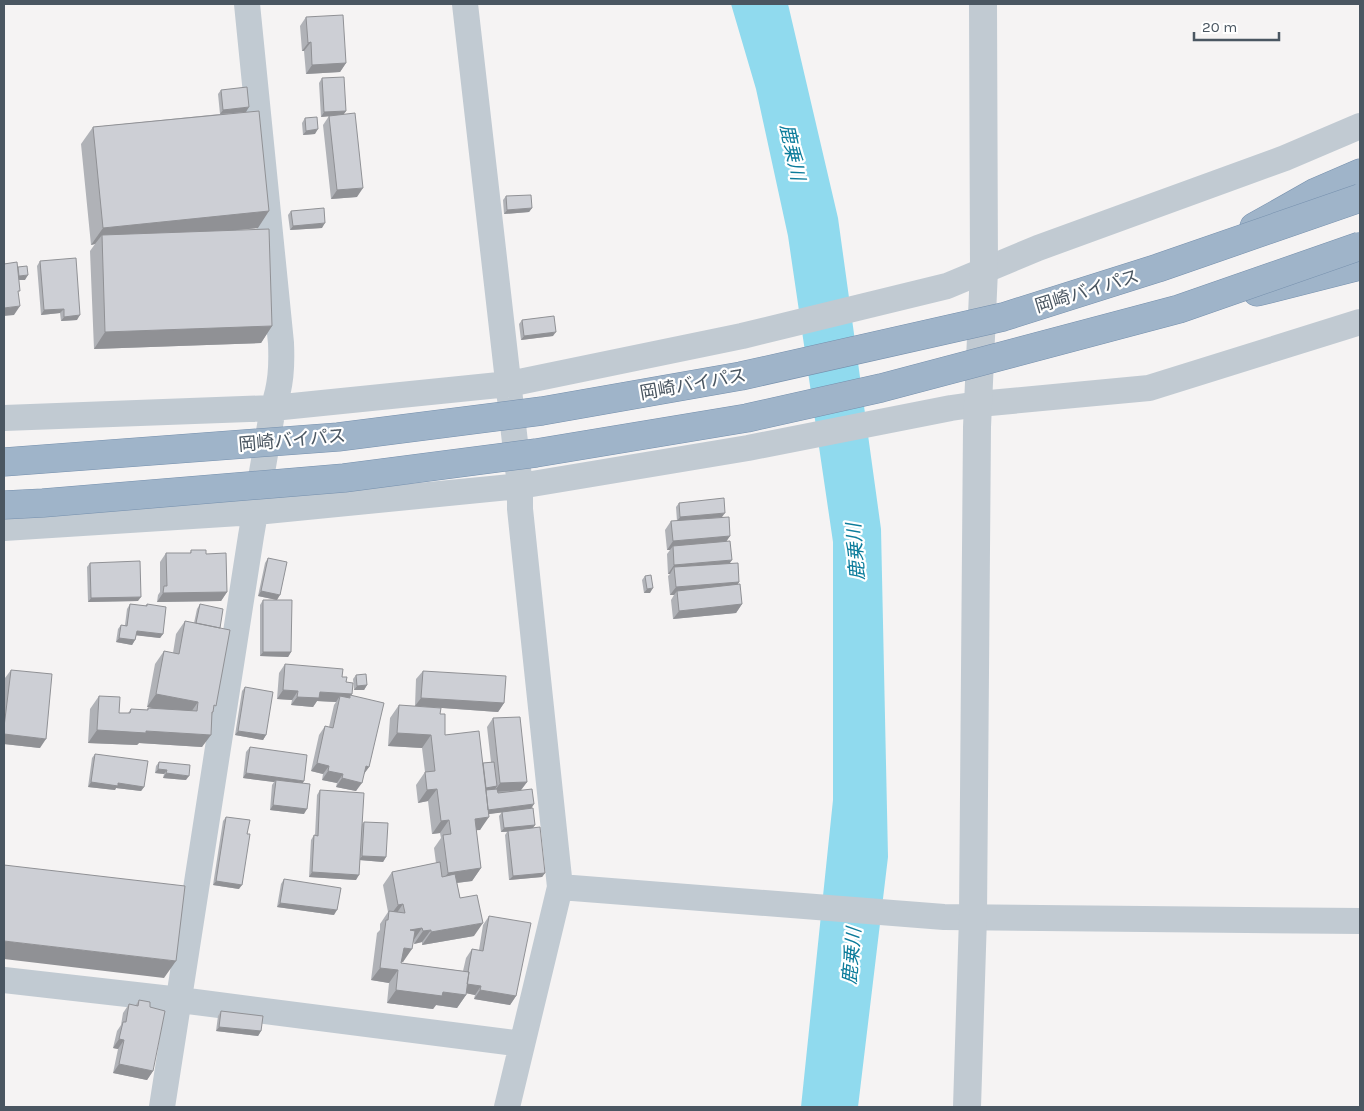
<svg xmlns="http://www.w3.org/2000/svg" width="1364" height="1111" viewBox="0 0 1364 1111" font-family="Karla,'Noto Sans JP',sans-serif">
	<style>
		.water { fill: #90daee }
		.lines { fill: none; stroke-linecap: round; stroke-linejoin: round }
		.trunk-casing { stroke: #7690ad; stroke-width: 29 }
		.minor { stroke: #c1cad2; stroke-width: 26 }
		.tertiary { stroke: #c1cad2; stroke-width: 28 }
		.trunk { stroke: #9fb4c9; stroke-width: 28 }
		.trunk-bridge-casing { stroke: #7690ad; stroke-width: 29; stroke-linecap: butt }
		.trunk-bridge { stroke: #9fb4c9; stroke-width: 28 }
		.wall { fill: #b0b2b7 }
		.shaded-wall { fill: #909195 }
		.building { fill: #cdcfd5; stroke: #909195 }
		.labels { text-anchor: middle; stroke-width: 4.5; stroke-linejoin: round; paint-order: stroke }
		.street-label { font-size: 18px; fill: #4a5661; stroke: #fff }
		.water-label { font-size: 19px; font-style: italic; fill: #0c7c9b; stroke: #fff }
	</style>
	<rect width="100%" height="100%" fill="#f5f3f3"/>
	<path class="water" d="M731,4H788L838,218L881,529L888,857L858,1107H801L833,800V542L788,236L756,89Z"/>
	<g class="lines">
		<g class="trunk-casing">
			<path id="trunk" d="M1254,227L1316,192L1360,173
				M1257,292L1360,266"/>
		</g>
		<path class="minor" d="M465,4L520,486V509L560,887L507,1107
			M4,418L273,408L509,384L742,336L947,286L1038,248L1285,158L1360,126
			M4,528L256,512L520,486L748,448L951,408L979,404L1149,388L1360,322
			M560,887L944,917L1360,921
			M4,980L180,1000L522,1044
			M162,1107L251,536L273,408C281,386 282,366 281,343L247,4"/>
		<path class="tertiary" d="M967,1107L973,917L977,427L984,270L983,4"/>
		<use href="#trunk" class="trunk"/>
		<g class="trunk-bridge-casing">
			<path id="trunk-bridge" d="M4,462L338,437L542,411L741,376L1003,317L1158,268L1360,198
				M4,505L43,503L344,478L536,453L747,418L881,388L1179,309L1360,246"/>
		</g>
		<use href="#trunk-bridge" class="trunk-bridge"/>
	</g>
	<path class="wall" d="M306,17L346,63L340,72L306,74L304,51H302L300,26Z
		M322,78L346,111L344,114L357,197L331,199L323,125L329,116L321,117L319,83Z
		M221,90L246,112L258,228L236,230L272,326L261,343L94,349L90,251L95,244L91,245L81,144L93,127L220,114L218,94Z
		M305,118L315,134L303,135L302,123Z
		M506,196L532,208L529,212L504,214L503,200Z
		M291,211L322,228L290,230L288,215Z
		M40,261L77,320L61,321L60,313L41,315L37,266Z
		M522,320L553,336L521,340L519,324Z
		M679,503L722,517L730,536L726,541L730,563L739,582L738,584L742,604L736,613L673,619L671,600L674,595H670L668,576L670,574H668L667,554L670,550H667L665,530L671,521H677L676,507Z
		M191,550L206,554L227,592L221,601L157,602L158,595L160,592V562L166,553H190Z
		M268,558L277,600L258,596L265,563Z
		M90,563L138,601L88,602L87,567Z
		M645,576L650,593H644L642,580Z
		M263,600L291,652L288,657L260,656V605Z
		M130,604L145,606L147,604L163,634L160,638L136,635L135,640L132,645L116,642L118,629L121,625H125L127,609Z
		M200,604L220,628L214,709L202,747L139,743L137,745L88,743L90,709L99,696L119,713H128L131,709L147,710L148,708H154L147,707L155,664L164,651L173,653L176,634L185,621L194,623L197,609Z
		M285,664L342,677L346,682L352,694L351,695L369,767L364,774L356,791L336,787L337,783L322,780L323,774L311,771L319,735L325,726L329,727L334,705L336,702L317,701L313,707L291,705L292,700L277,699L279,673Z
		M11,670L40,748L4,744V688L5,678Z
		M423,671L504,703L498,712L415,706L416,679Z
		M356,675L367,685L364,690H354L353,679Z
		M245,687L266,735L263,740L235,735L242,691Z
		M399,705L440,714L445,735L483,763L491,762L487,727L493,718L527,782L521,790L531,809L535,825L533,828L545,873L542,877L509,880L505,835L507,832H501L499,816L502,812L489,814L480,830H476L481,868L472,881L457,883L460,898L474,936L422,945V942L414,944L413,941L403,962H402L401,963L463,971L466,958L472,949L479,950L483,925L489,916L516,996L510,1005L474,999L475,995L466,993V995L457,1008L436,1005L433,1009L387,1003L389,983L371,980L377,933L380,930V924L388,912L383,885L392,872L436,863L434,848L441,838L440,833L432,834L428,801L418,803L416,785L425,772L422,748L388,746L390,718Z
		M250,747L302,783L304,814L270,810L272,785L274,782L243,778L246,752Z
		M95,754L144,787L141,791L116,788L115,790L88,787L92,758Z
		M159,762L186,780L163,778L164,774L155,773L156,766Z
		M320,790L362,824L364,822L386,857L383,862L360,860L356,880L309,877L311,840L314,835H315L317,795Z
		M226,817L239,889L213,885L223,821Z
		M284,879L334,915L277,907L281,884Z
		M139,1000L150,1007L153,1071L147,1080L113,1073L118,1049L113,1048L117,1031L121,1025L123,1013L129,1004L135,1006Z
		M221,1011L261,1031L258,1036L216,1031L218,1016Z"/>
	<path class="shaded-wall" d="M311,42L304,51H302L308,43Z
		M346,63L340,72L306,74L312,65Z
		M249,107L246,112L220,114L223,110Z
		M346,111L343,115L321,117L324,112Z
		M318,129L315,134L303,135L306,131Z
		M363,188L357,197L331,199L337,190Z
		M532,208L529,212L504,214L507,210Z
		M269,211L258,228L102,243V235L95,244L91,245L103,228Z
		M325,223L322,228L290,230L293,226Z
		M28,275L25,280H16L19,276Z
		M20,306L14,315L4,316V308Z
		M64,309L60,313L41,315L44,310Z
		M80,315L77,320L61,321L64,317Z
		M272,326L261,343L94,349L105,332Z
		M556,332L553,336L521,340L524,336Z
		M725,513L722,517L677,521L680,517Z
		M730,536L724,545L673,546L670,550H667L673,541Z
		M732,560L726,569L674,567L670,574H668L674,565Z
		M739,582L733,591H677L674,595H670L676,587Z
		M653,588L650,593H644L647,589Z
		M261,591L280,595L277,600L258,596Z
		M227,592L221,601L157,602L163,593Z
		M141,597L138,601L88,602L91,598Z
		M742,604L736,613L673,619L679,611Z
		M137,631L163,634L160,638L133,635Z
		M119,638L135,640L132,645L116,642Z
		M263,652H291L288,657L260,656Z
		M367,685L364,690H354L357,686Z
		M283,690L298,691L292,700L277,699Z
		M320,692L352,694L345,703L340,696L336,702L317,701L313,707L291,705L297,697Z
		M156,694L198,702L189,715L147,707Z
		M421,698L504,703L498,712L415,706Z
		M97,730L146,731L211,735L202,747L139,743L137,745L88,743Z
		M238,731L266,735L263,740L235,735Z
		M397,733L431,735L422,748L388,746Z
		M4,734L46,739L40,748L4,744Z
		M317,763L329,766L323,774L311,771Z
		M366,766L369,767L363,775Z
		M158,769L167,770L164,774L155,773Z
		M328,771L343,774L337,783L322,780Z
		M166,773L189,776L186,780L163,778Z
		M246,773L304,781L301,786L276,780L274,782L243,778Z
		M342,778L362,783L356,791L336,787Z
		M91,782L118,783L144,787L141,791L116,788L115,790L88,787Z
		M527,782L521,790L494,792L500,783Z
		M497,786L494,791L482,792V788Z
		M437,789L428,801L418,803L427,790Z
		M534,804L531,809L481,815L484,810Z
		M273,805L307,809L304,814L270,810Z
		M489,817L480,830L466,831L475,819Z
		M449,820L440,833L432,834L441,821Z
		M535,825L532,829L501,832L504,828Z
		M362,856L386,857L383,862L359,860Z
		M481,868L472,881L439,885L448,873Z
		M312,872L359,875L356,880L309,877Z
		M545,873L542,877L509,880L513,876Z
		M216,881L242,885L239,889L213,885Z
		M280,903L337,910L334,915L277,907Z
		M403,904L394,917H389L398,905Z
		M483,923L474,936L422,945L431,932Z
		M422,928L413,941L410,930Z
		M431,930L422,942L414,944L423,931Z
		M4,941L176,961L164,978L4,959Z
		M404,948L412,949L403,962L395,961Z
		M380,968L398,970L389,983L371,980Z
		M466,984L481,986L475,995L460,992Z
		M396,990L443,992L466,995L457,1008L436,1005L433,1009L387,1003Z
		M480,990L516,996L510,1005L474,999Z
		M219,1027L261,1031L258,1036L216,1031Z
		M119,1039L124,1040L118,1049L113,1048Z
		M119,1064L153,1071L147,1080L113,1073Z"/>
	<path class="building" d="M343,15L346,63L312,65L311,42L308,43L306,17Z
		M344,77L346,111L324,112L322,78Z
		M247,87L249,107L223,110L221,90Z
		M259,111L269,211L103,228L93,127Z
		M355,113L363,188L337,190L329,116Z
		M317,117L318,129L306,131L305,118Z
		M531,195L532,208L507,210L506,196Z
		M324,208L325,223L293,226L291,211Z
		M269,229L272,326L105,332L102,235Z
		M76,258L80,315L64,317V309L44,310L40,261Z
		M17,262L20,291H18L20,306L4,308V264Z
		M27,266L28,275L19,276L18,267Z
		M554,316L556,332L524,336L522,320Z
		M724,498L725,513L680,517L679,503Z
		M729,517L730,536L673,541L671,521Z
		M730,541L732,560L674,565L673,546Z
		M191,550H206V554L226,553L227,592L163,593L164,586H167L166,553H191Z
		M268,558L287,562L280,595L261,591Z
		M140,561L141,597L91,598L90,563Z
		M738,563L739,582L676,587L674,567Z
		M651,575L653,588L647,589L645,576Z
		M740,584L742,604L679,611L677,591Z
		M263,600H292L291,652H263Z
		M130,604L147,606V604L166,607L163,634L137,631L135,640L119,638L121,625L127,626Z
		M200,604L223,609L220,628L196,623Z
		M185,621L230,630L216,706L214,705L213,712H212L211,735L146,731V733L97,730L99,696L120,697L119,713H130L131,709L148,710V708L197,711L198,702L156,694L164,651L179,654Z
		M285,664L343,669L342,677H347L346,682L353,683L352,694L320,692L319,698L297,697L298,691L283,690Z
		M11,670L52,674L46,739L4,734V727Z
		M423,671L506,676L504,703L421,698Z
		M366,674L367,685L357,686L356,675Z
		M245,687L273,692L266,735L238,731Z
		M350,695L384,703L369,767L366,766L362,783L342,778L343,774L328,771L329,766L317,763L325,726L333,728L340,696L350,698Z
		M399,705L441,708L440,714H445V735L479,731L489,817L475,819L481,868L448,873L443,835L451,834L449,820L441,821L437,789L427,790L425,772L435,771L431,735L397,733Z
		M520,717L527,782L500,783L493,718Z
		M250,747L307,755L304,781L246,773Z
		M95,754L148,761L144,787L118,783V786L91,782Z
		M159,762L190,765L189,776L166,773L167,770L158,769Z
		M494,762L497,786L486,788L483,763Z
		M276,780L310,784L307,809L273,805Z
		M497,789L498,793L532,789L534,804L488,810L486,790Z
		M320,790L364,793L359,875L312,872L314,835L318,836Z
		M533,808L535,825L504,828L502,812Z
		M226,817L250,820L247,834H250L242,885L216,881Z
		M364,822L388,823L386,857L362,856Z
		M540,827L545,873L513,876L508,831Z
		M440,862L442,877L455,874L460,898L477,895L483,923L431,932V930L423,931L422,928L410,930L415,931L412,949L404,948L401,963L469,972L466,995L443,992L442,996L396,990L398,970L380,968L386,920H388L389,911L405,913L403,904L398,905L392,872Z
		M4,865L185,886L176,961L4,941Z
		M284,879L341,888L337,910L280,903Z
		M489,916L531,923L516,996L480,990L481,986L467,984L469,972H468L472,949L483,951Z
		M139,1000L150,1002V1007L165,1011L153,1071L119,1064L124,1040L119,1039L123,1022H126L129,1004L138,1006Z
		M221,1011L263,1016L261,1031L219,1027Z"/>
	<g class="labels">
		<g class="street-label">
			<text transform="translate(1087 291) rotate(-17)" y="6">岡崎バイパス</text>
			<text transform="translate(693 384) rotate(-10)" y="6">岡崎バイパス</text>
			<text transform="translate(292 440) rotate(-5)" y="6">岡崎バイパス</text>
		</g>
		<g class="water-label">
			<text transform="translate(793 152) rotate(78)" y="7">鹿乗川</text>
			<text transform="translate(855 552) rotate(-94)" y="7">鹿乗川</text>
			<text transform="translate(851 956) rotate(-85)" y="7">鹿乗川</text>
		</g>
	</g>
	<rect width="1364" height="1111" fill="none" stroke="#4a5661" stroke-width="10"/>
	<path d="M1194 32v8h85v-8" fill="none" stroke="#4a5661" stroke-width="2.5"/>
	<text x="1202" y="32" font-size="15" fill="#4a5661" stroke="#ffffff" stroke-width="4" paint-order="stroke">20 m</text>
</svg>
